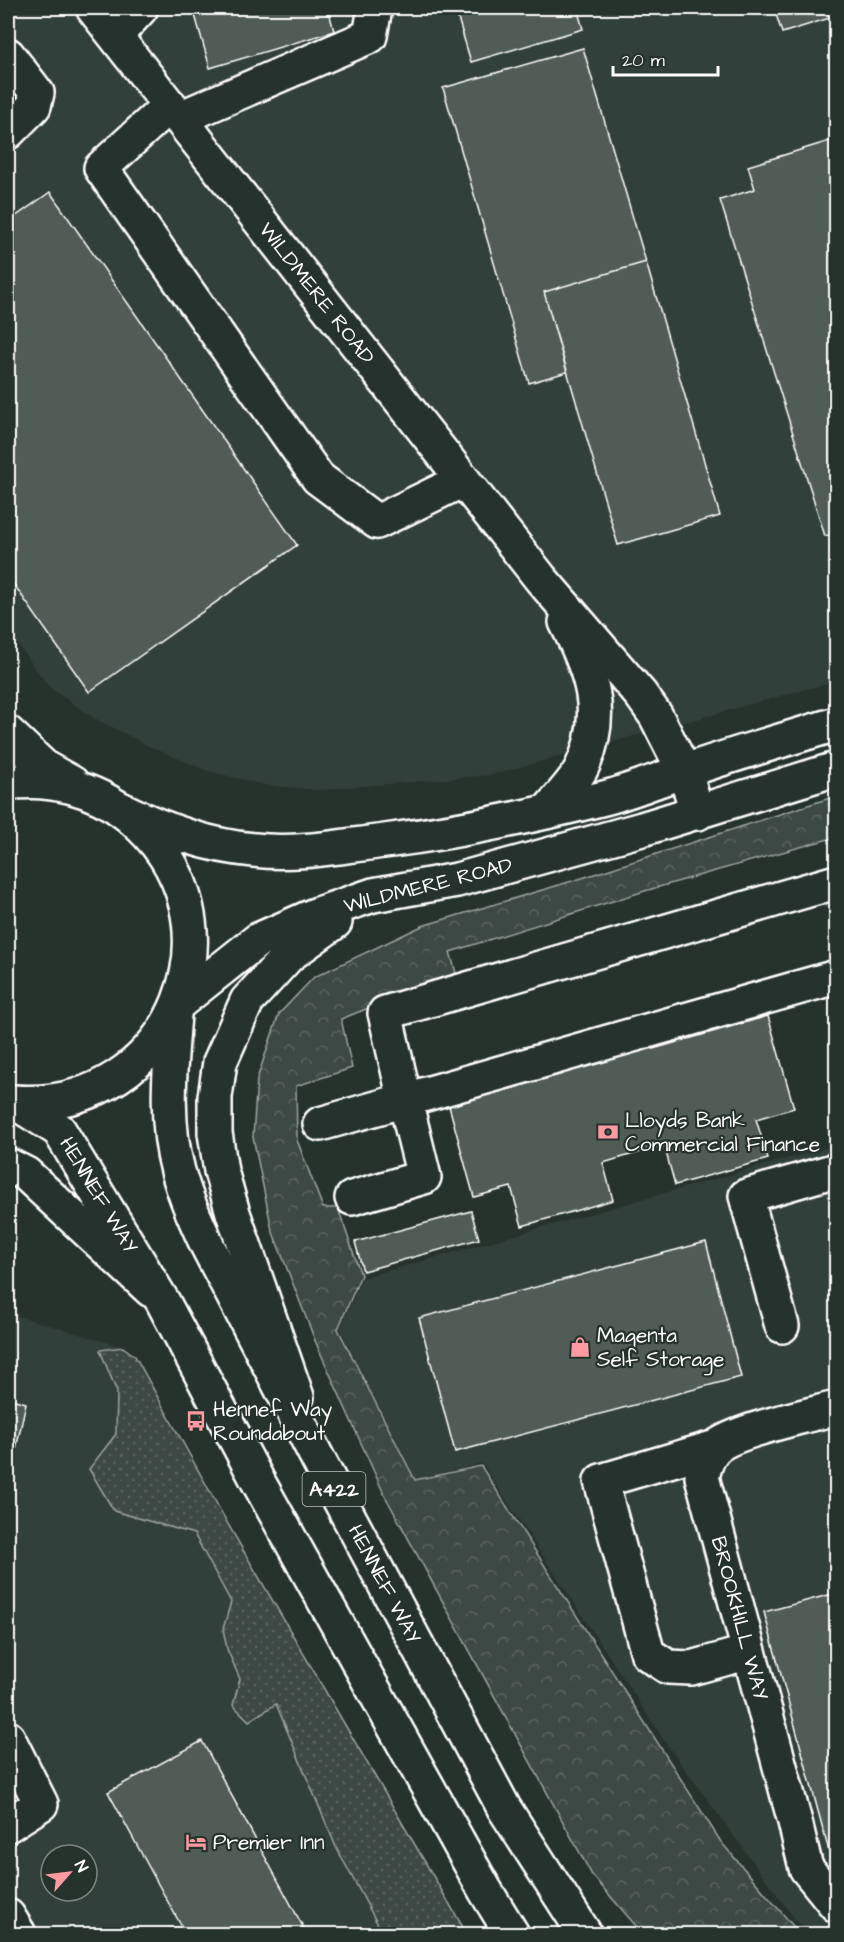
<svg xmlns="http://www.w3.org/2000/svg" width="844" height="1942" viewBox="0 0 844 1942" font-family="'Architects Daughter',sans-serif">
	<style>
		.built { fill: #333f3a; fill-rule: evenodd }
		.grass { fill: url(#grass-dots); stroke: #9ea4a2; stroke-width: 1.5 }
		.forest { fill: url(#forest-crowns); stroke: #9ea4a2; stroke-width: 1.5 }
		.building { fill: #515c57; stroke: #fff; stroke-width: 1.5 }
		.lines { fill: none; stroke-linecap: round; stroke-linejoin: round }
		.minor-casing { stroke: #fff; stroke-width: 38 }
		.highway-casing { stroke: #fff; stroke-width: 38 }
		.minor { stroke: #26332d; stroke-width: 33 }
		.highway { stroke: #26332d; stroke-width: 33 }
		.labels { text-anchor: middle; stroke-width: 4.5; stroke-linejoin: round; paint-order: stroke }
		.shield { fill: #26332d; stroke: #bec2c0; stroke-width: 1.5 }
		.shield-label { font-size: 20px; font-weight: bold; fill: #fff }
		.street-label { font-size: 21px; fill: #fff; stroke: #26332d }
		.poi-label { font-size: 21px; fill: #fff; stroke: #26332d; text-anchor: start }
	</style>
	<defs>
		<pattern id="grass-dots" width="8" height="8" patternUnits="userSpaceOnUse" patternTransform="scale(1.5)"><rect width="8" height="8" fill="#3e4944"/><path d="M2 2h.1M6 6h.1" fill="none" stroke="#5b6460" stroke-width="1.8" stroke-linecap="round"/></pattern>
		<pattern id="forest-crowns" width="20" height="18" patternUnits="userSpaceOnUse" patternTransform="scale(1.5)"><rect width="20" height="18" fill="#3e4944"/><path d="M2 6a3 3 0 1 1 6 0M12 15a3 3 0 1 1 6 0" fill="none" stroke="#5b6460"/></pattern>
	</defs>
	<rect width="100%" height="100%" fill="#26332d"/>
	<filter id="ink" filterUnits="userSpaceOnUse"><feTurbulence type="fractalNoise" baseFrequency=".0167" numOctaves="2"/><feDisplacementMap in="SourceGraphic" scale="12" xChannelSelector="R" yChannelSelector="G"/><feConvolveMatrix kernelMatrix="1 2 1 2 8 2 1 2 1" color-interpolation-filters="sRGB"/></filter>
	<g filter="url(#ink)">
		<path class="built" d="M8,8H836V681L491,775L318,790L264,785L208,771L149,746L94,718L49,687L8,631Z
			M836,1145V1934H806L668,1746L482,1463L416,1480L340,1329L362,1278Z
			M8,1313L123,1347L135,1356L229,1526L467,1934H8ZM51,1855H87V1891H51Z"/>
		<path class="grass" d="M123,1347L135,1356L229,1526L467,1934H383L336,1847L276,1704L249,1721L233,1705L240,1679L227,1649L223,1629L231,1602L194,1534L114,1511L89,1469L116,1434L117,1392L100,1350Z"/>
		<path class="forest" d="M836,796V837L648,890L450,952L456,973L341,1019L352,1068L296,1086L297,1140L323,1208H338L361,1275L338,1329L415,1480L481,1466L721,1842L800,1934H643L592,1875L384,1494L316,1343L272,1230L253,1137L257,1079L279,1014L314,977L422,926L579,879Z"/>
		<path class="building" d="M193,8H328L334,31L210,68Z
			M455,8H577L583,29L471,62Z
			M774,8H836V16L782,33Z
			M583,48L646,262L544,292L567,372L529,383L443,88Z
			M836,139V533L825,536L720,200L755,189L748,166Z
			M50,192L297,545L89,692L8,576V222Z
			M646,262L720,516L618,545L544,292Z
			M768,1016L794,1108L756,1119L768,1159L675,1185L664,1145L603,1163L613,1200L522,1226L511,1187L474,1197L449,1106L563,1074L560,1064L650,1039L653,1049Z
			M471,1211L479,1239L363,1271L355,1242Z
			M706,1242L741,1377L455,1452L419,1318Z
			M8,1398L26,1403L8,1487Z
			M836,1593V1877L764,1612Z
			M202,1741L307,1934H186L163,1893L108,1792Z"/>
		<g class="lines">
			<g class="minor-casing">
				<path id="minor" d="M93,8L541,579L641,695L656,716L684,771L698,813
					M115,36L141,8
					M8,55L37,93L34,106L8,132
					M170,105L101,168L318,478L377,522L463,480
					M180,118L370,36L375,8
					M121,809C164,830 207,846 254,850C298,855 342,846 385,841C461,831 534,816 608,797C634,790 659,779 685,771C735,754 786,739 836,724
					M548,811C559,797 575,782 582,767C607,714 591,671 566,622
					M180,1002L258,940L315,915L373,895L457,880L642,829L836,769
					M320,1124L405,1100L385,1013L836,882
					M8,1165L26,1174L151,1290
					M352,1198L424,1177L405,1100L836,977
					M782,1326L746,1196L836,1170
					M297,1397L233,1213L221,1171L215,1133V1097L220,1062L247,1001L289,955L335,922
					M836,1408C810,1415 733,1431 715,1448C707,1456 705,1466 702,1477L795,1822L806,1868L836,1905
					M716,1447L601,1481L648,1654L668,1667L691,1668L749,1652
					M8,1738L41,1804L8,1825
					M8,1916L19,1934"/>
			</g>
			<g class="highway-casing">
				<path id="highway" d="M8,733L45,768L72,783
					M8,783C50,777 94,788 128,815C254,917 175,1114 14,1102
					M174,1015C170,1067 164,1120 178,1171C185,1197 196,1221 207,1245L319,1461L504,1808L585,1934
					M16,1103L59,1130L163,1302L260,1485L485,1890L512,1934"/>
			</g>
			<use href="#minor" class="minor"/>
			<use href="#highway" class="highway"/>
		</g>
	</g>
	<defs>
		<g id="bank-bare" transform="scale(1.62)"><path d="M-6-4H6V4H-6ZM0-2.3a2.3 2.3 0 1 0 0 4.6a2.3 2.3 0 1 0 0-4.6Z" fill="#ff9aa2" stroke="#26332d" stroke-width="2.5" paint-order="stroke"/></g>
		<g id="shop-bare" transform="scale(1.62)"><path d="M-5-2.5h2.3a2.7 3.5 0 0 1 5.4 0H5L5.5 6h-11ZM-1.5-2.5h3a1.5 2.3 0 0 0-3 0Z" fill="#ff9aa2" stroke="#26332d" stroke-width="2.5" paint-order="stroke"/></g>
		<g id="bus-bare" transform="scale(1.62)"><path d="M-5-6H5V4H4V6H2V4H-2V6H-4V4H-5ZM-3.5-4V0h7V-4ZM-3.5 1.2v1.5H-2V1.2ZM2 1.2v1.5H3.5V1.2Z" fill="#ff9aa2" stroke="#26332d" stroke-width="2.5" paint-order="stroke"/></g>
		<g id="hotel-bare" transform="scale(1.62)"><path d="M-6-4.5h1.5V1H6V5H4.5V3h-9V5H-6ZM-4 0a1.8 1.8 0 1 1 3.6 0ZM.5 0V-2.5h3Q6-2.5 6 0Z" fill="#ff9aa2" stroke="#26332d" stroke-width="2.5" paint-order="stroke"/></g>
	</defs>
	<g fill-rule="evenodd">
		<use href="#bank-bare" x="608" y="1132"/>
		<use href="#shop-bare" x="580" y="1347"/>
		<use href="#bus-bare" x="196" y="1421"/>
		<use href="#hotel-bare" x="196" y="1842"/>
	</g>
	<g class="labels">
		<rect class="shield" x="302.5" y="1472" width="63" height="34" rx="4.5"/>
		<g class="shield-label">
			<text x="334" y="1496">A422</text>
		</g>
		<g class="street-label">
			<text transform="translate(317 293) rotate(52)" y="7">WILDMERE ROAD</text>
			<text transform="translate(428 885) rotate(-14)" y="7">WILDMERE ROAD</text>
			<text transform="translate(99 1195) rotate(59)" y="7">HENNEF WAY</text>
			<text transform="translate(385 1584) rotate(62)" y="7">HENNEF WAY</text>
			<text transform="translate(740 1618) rotate(75)" y="7">BROOKHILL WAY</text>
		</g>
		<g class="poi-label">
			<text x="625" y="1127">Lloyds Bank<tspan x="625" dy="24">Commercial Finance</tspan></text>
			<text x="597" y="1342">Magenta<tspan x="597" dy="24">Self Storage</tspan></text>
			<text x="213" y="1416">Hennef Way<tspan x="213" dy="24">Roundabout</tspan></text>
			<text x="213" y="1849">Premier Inn</text>
		</g>
	</g>
	<rect width="844" height="1942" fill="none" stroke="#26332d" stroke-width="30"/>
	<rect x="15" y="15" width="814" height="1912" fill="none" stroke="#fff" stroke-width="2" filter="url(#ink)"/>
	<g transform="translate(69 1873) rotate(62)"><circle r="28" fill="#26332d" stroke="#7d8581" stroke-width="1.5"/>
	<path d="M0-4.5L10 22L0 15L-10 22Z" fill="#ff9aa2"/>
	<text y="-9" font-size="16" font-weight="bold" text-anchor="middle" fill="#ffffff">N</text>
	</g>
	<path d="M613 66v9h105v-9" fill="none" stroke="#ffffff" stroke-width="3"/>
	<text x="622" y="66" font-size="18" fill="#ffffff" stroke="#26332d" stroke-width="4.5" paint-order="stroke">20 m</text>
</svg>
